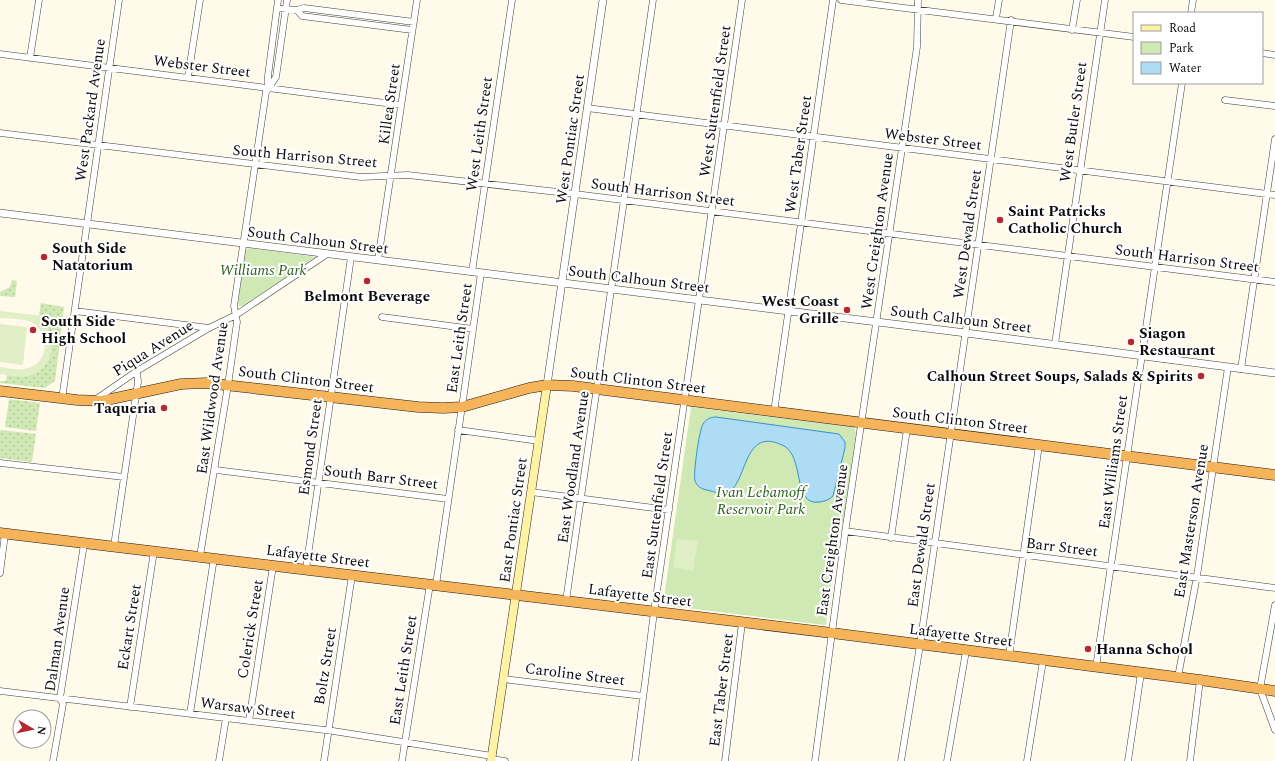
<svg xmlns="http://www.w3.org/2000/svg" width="1275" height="761" viewBox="0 0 1275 761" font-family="Spectral,serif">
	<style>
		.grass { fill: url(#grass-dots) }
		.park { fill: #d0e8b4 }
		.pitch { fill: #e1efc6 }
		.water { fill: #afdcf5; stroke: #3792cb }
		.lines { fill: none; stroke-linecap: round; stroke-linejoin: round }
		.minor-casing { stroke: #3e3e3e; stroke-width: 7 }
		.tertiary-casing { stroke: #3e3e3e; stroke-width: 8 }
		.secondary-casing { stroke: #2d2d2d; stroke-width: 9 }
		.trunk-casing { stroke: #1c1c1c; stroke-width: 11 }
		.minor { stroke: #fff; stroke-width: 6 }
		.tertiary { stroke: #fff; stroke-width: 7 }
		.secondary { stroke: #fef3a5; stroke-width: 8 }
		.trunk { stroke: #f5b45a; stroke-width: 10 }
		.poi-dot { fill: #b8262f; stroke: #fff; stroke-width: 1.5 }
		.labels { text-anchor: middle; stroke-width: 4; stroke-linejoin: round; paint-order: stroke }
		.street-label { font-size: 15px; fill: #0b0b0b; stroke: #fff }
		.poi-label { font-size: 15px; font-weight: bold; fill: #0b0b0b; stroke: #fff; text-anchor: start }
		.park-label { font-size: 15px; font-style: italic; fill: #2c611d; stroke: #fff }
	</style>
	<defs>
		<pattern id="grass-dots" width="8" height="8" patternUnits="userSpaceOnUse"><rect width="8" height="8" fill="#d0e8b4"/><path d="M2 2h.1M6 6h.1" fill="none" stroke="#b1c699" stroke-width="1.8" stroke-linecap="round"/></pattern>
	</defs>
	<rect width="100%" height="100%" fill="#fffae9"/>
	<path class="grass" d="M12,280L17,281L15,297L0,296V292L10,287Z
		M41,303L64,307L55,381L45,388L0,383V381H6L7,375C22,377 41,372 49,359L43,323L52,317L39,315Z
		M9,399L40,403L36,431L5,427Z
		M0,430L36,434L32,462L0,458Z"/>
	<path class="park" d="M248,248L317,257L318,259L317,261L243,306H239L238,304L245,251Z
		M691,407L854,427L856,433L843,523H840L826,624L824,625L663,605Z"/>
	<path class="pitch" d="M0,311L53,317L52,324L44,323C58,341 53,370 28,376C19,378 9,375 0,374V367C9,368 19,371 28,368C49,362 51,332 31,322C22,318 10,319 0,318Z
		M0,324L27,327L23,365L0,362Z
		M677,539L698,541L693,571L673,567Z"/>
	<path class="water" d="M716,417L839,434L845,442V448L833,496C829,500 825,501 820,502C791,507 806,455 782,445C744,427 747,480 730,491C723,495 714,492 707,490C701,489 697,486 695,481C693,474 699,431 703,424C706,419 711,417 716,417Z"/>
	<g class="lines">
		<g class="minor-casing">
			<path id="minor" d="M841,0L1134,37
				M277,8L297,10L304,8L414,22
				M297,10L302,16L412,30
				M1191,13L1193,0
				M996,18L999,0
				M1072,30L1077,0
				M1262,53L1275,55
				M0,54L401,105
				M30,58L39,0
				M188,77L200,0
				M268,88V76L278,0
				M1225,100L1275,106
				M587,108L1275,195
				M0,133L361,177L408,175L575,194L1275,282
				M378,260L417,0
				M472,272L512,0
				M75,311L209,328
				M382,317L473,329
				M1055,344L1105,0
				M1241,369L1275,139
				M62,399L119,0
				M95,400L137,371L209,328L236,315L327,254
				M462,407L481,273
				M774,412L833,0
				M458,430L539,441
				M0,463L124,477
				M216,470L448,499
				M531,492L669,510
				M845,531L1275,588
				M891,538L907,429
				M114,546L138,382L137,371
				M200,556L228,385L237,322L234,306L266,92L276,77L287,0
				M306,569L351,257
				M0,573L5,534
				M436,585L461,413
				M566,601L653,0
				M1275,605L1260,689L1275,730
				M1009,656L1039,445
				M1096,667L1182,83
				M1178,677L1197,576L1228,367
				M503,679L643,696
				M0,691L333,731L492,756
				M130,707L154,551
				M190,714L214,558
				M249,721L273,566
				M491,759L505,761
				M53,761L63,704L60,698L84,544
				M219,761L226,718
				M324,761L352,575
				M402,761L430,584
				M635,761L654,612L742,0
				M725,761L742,623
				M815,761L846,526L917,47L918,0
				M901,761L920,645L1011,20
				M947,761L966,651
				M1027,761L1043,661
				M1128,761L1141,673
				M1190,761L1200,680"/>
		</g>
		<g class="tertiary-casing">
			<path id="tertiary" d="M0,213L966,333L1275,373
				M547,385L603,0"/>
		</g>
		<g class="secondary-casing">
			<path id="secondary" d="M491,761L547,385"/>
		</g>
		<g class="trunk-casing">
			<path id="trunk" d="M0,391L77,400L102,401L181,384L207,383L418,407L443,408L462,407L529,388L547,385L573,386L1275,475
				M0,533L832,633L1200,680L1275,691"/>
		</g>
		<use href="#minor" class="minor"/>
		<use href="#tertiary" class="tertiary"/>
		<use href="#secondary" class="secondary"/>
		<use href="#trunk" class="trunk"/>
	</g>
	<g class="poi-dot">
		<circle cx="1000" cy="220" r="4"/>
		<circle cx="44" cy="257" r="4"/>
		<circle cx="367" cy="281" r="4"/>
		<circle cx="847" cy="310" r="4"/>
		<circle cx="33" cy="330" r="4"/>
		<circle cx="1131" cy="342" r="4"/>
		<circle cx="1201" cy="376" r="4"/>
		<circle cx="164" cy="408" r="4"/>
		<circle cx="1088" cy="649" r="4"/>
	</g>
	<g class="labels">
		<g class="street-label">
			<text transform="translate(202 66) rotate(7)" y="5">Webster Street</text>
			<text transform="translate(715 101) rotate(-82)" y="5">West Suttenfield Street</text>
			<text transform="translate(389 104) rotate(-82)" y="5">Killea Street</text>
			<text transform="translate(90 110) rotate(-82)" y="5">West Packard Avenue</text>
			<text transform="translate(1073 122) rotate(-82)" y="5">West Butler Street</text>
			<text transform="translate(479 134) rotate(-82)" y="5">West Leith Street</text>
			<text transform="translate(570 139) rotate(-82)" y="5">West Pontiac Street</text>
			<text transform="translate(933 139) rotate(7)" y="5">Webster Street</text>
			<text transform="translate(798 154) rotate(-82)" y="5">West Taber Street</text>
			<text transform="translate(305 156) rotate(5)" y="5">South Harrison Street</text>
			<text transform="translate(663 192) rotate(7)" y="5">South Harrison Street</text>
			<text transform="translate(877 231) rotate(-82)" y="5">West Creighton Avenue</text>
			<text transform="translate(967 234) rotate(-82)" y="5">West Dewald Street</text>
			<text transform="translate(318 240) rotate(7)" y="5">South Calhoun Street</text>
			<text transform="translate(1187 258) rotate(7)" y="5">South Harrison Street</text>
			<text transform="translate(639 279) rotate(7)" y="5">South Calhoun Street</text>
			<text transform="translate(961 319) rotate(7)" y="5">South Calhoun Street</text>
			<text transform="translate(459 338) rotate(-82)" y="5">East Leith Street</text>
			<text transform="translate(153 348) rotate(-32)" y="5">Piqua Avenue</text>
			<text transform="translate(306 379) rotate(7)" y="5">South Clinton Street</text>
			<text transform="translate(638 380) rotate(7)" y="5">South Clinton Street</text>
			<text transform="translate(212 398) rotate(-82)" y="5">East Wildwood Avenue</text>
			<text transform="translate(960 420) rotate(7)" y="5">South Clinton Street</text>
			<text transform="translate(310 447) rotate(-82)" y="5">Esmond Street</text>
			<text transform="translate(1113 462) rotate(-82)" y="5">East Williams Street</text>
			<text transform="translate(573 467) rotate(-82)" y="5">East Woodland Avenue</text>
			<text transform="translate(381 477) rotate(7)" y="5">South Barr Street</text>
			<text transform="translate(657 505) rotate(-82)" y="5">East Suttenfield Street</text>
			<text transform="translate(513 520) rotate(-82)" y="5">East Pontiac Street</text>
			<text transform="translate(1191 521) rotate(-81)" y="5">East Masterson Avenue</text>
			<text transform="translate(832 540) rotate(-82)" y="5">East Creighton Avenue</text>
			<text transform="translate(921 545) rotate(-82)" y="5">East Dewald Street</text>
			<text transform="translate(1062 547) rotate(7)" y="5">Barr Street</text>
			<text transform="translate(318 556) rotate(7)" y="5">Lafayette Street</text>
			<text transform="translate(640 595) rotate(7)" y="5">Lafayette Street</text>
			<text transform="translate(129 627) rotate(-81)" y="5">Eckart Street</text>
			<text transform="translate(250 629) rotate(-81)" y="5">Colerick Street</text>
			<text transform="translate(961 635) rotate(7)" y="5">Lafayette Street</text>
			<text transform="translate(57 639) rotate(-82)" y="5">Dalman Avenue</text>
			<text transform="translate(325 666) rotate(-81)" y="5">Boltz Street</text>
			<text transform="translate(403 670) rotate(-81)" y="5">East Leith Street</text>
			<text transform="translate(575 674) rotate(7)" y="5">Caroline Street</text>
			<text transform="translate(721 690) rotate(-83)" y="5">East Taber Street</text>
			<text transform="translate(248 708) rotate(7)" y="5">Warsaw Street</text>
		</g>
		<g class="poi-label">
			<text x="1008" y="216">Saint Patricks<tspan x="1008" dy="17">Catholic Church</tspan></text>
			<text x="52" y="253">South Side<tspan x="52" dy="17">Natatorium</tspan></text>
			<text x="367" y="301" text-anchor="middle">Belmont Beverage</text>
			<text x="839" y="306" text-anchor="end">West Coast<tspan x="839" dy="17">Grille</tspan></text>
			<text x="41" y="326">South Side<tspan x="41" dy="17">High School</tspan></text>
			<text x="1139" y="338">Siagon<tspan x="1139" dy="17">Restaurant</tspan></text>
			<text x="1193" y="381" text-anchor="end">Calhoun Street Soups, Salads &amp; Spirits</text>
			<text x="156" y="413" text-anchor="end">Taqueria</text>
			<text x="1096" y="654">Hanna School</text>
		</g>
		<g class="park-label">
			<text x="263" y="275">Williams Park</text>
			<text x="761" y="497">Ivan Lebamoff<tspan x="761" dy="17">Reservoir Park</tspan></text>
		</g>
	</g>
	<rect x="1133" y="12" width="130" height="72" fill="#ffffff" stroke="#9d9d9d"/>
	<rect x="1141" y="25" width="20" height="6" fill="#fef3a5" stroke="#9d9d9d"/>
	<text x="1169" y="32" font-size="12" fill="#0b0b0b">Road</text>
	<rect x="1141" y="42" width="20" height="12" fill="#d0e8b4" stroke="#9d9d9d"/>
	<text x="1169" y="52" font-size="12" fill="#0b0b0b">Park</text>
	<rect x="1141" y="62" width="20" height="12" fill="#afdcf5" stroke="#9d9d9d"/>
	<text x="1169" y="72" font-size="12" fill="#0b0b0b">Water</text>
	<g transform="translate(32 729) rotate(99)"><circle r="19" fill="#ffffff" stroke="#9d9d9d"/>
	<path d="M0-3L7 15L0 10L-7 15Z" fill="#b8262f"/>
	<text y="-6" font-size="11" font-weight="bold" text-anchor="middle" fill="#0b0b0b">N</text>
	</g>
</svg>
